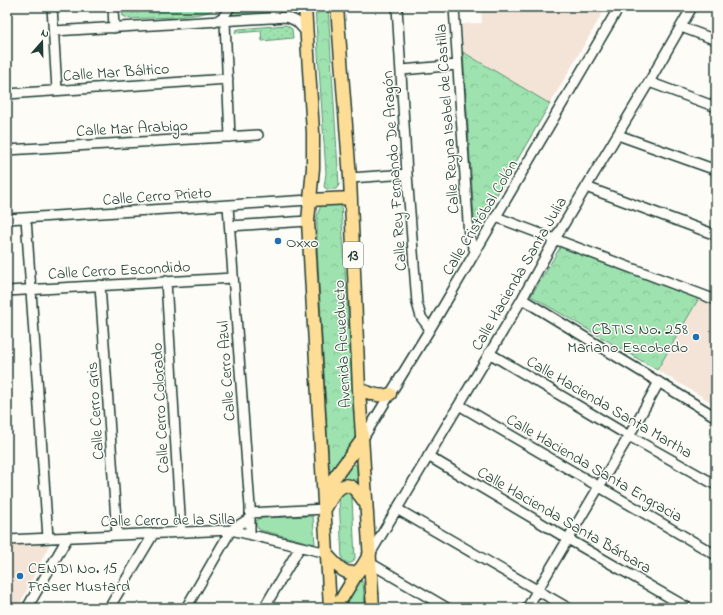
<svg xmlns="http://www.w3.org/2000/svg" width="723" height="615" viewBox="0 0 723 615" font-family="'Indie Flower',sans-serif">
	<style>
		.built { fill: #f3e4d7 }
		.grass { fill: #9ee3af; stroke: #5e9072 }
		.park { fill: url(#park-crowns); stroke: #5e9072 }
		.garden { fill: url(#garden-dots); stroke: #5e9072 }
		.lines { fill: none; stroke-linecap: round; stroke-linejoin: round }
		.minor-casing { stroke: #1f3d34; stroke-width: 12 }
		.major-casing { stroke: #1f3d34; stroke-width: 15 }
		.minor { stroke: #fdfcf7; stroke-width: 9 }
		.major { stroke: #fedd96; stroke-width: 12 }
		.poi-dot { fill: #1f6fb2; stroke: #fdfcf7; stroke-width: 1.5 }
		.labels { text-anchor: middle; stroke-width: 3; stroke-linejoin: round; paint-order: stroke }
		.shield { fill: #fdfcf7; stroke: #62766e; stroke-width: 1 }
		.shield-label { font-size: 15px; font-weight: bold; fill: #1f3d34 }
		.street-label { font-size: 16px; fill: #1f3d34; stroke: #fdfcf7 }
		.poi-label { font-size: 16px; fill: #1f3d34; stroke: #fdfcf7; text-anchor: start }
	</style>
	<defs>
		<pattern id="park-crowns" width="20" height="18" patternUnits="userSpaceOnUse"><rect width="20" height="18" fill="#9ee3af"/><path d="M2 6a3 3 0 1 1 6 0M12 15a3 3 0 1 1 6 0" fill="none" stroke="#88c497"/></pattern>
		<pattern id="garden-dots" width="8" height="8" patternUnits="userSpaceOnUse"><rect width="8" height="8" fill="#9ee3af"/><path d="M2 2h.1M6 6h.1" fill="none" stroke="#88c497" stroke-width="1.8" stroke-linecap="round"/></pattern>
	</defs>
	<rect width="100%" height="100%" fill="#fdfcf7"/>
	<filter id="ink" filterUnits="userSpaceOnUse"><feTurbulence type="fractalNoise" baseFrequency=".025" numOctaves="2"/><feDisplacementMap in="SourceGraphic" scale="8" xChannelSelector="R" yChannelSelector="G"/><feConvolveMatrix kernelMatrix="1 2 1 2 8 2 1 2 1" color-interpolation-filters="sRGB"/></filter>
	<g filter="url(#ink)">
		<path class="built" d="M481,7H606L550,104L463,52L462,24L482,23Z
			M699,298L716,304V405L657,370Z
			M51,541L18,608H7V544Z"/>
		<path class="grass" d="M313,516L315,544L260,530L256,526V521L260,518Z"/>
		<path class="park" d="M121,7H218C204,19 150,17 131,19L123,16Z
			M315,7H328L339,185L336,189H327L324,187L326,173Z
			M463,52L550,104L475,232Z
			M321,205H341L356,443L333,470L330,469L329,466L317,246V216Z
			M561,246L699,298L657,370L531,296Z
			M353,464L357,465V488L333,485Z
			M345,492L349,493L352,498L355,558L353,562C348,565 344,563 342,558L339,498V495Z
			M360,580L363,582L365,608H341L358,581Z"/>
		<path class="garden" d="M266,9L268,11L266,13L234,15L232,13L234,11Z
			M286,25L292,29L293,38L262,41L261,31L235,33L236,30L239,29Z"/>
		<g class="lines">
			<g class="minor-casing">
				<path id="minor" d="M52,7L57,90
					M113,7L114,28
					M274,7L275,18
					M397,7L407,174L417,303L421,317L430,329
					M454,7L469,237L475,251
					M215,22L223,17L230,7
					M225,22L230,137
					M681,27L716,40
					M54,31L287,17L296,21L307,33
					M402,70L457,65
					M649,82L716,107
					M7,94L228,79
					M618,135L716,170
					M7,150L258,135
					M350,178L407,174
					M586,187L716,235
					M228,206L250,507V534
					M496,217L716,300
					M26,218L48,538
					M7,219L310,200
					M230,226L308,221
					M166,281L181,532
					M100,285L117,535
					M7,291L233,278
					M522,299L716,417
					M489,353L629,436L716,485
					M459,405L716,555
					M362,440L430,329L619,7
					M428,456L568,539L688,608
					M397,509L568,608
					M250,513L325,509
					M7,540L231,530L327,553
					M370,554L522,299L555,239L649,82L692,7
					M370,563L447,608
					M27,608L68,537
					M109,608L154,533
					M186,608L231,530L250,518
					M264,608L300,547
					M527,608L629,436L659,382"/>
			</g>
			<g class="major-casing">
				<path id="major" d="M305,7L313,132V168L308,221L330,608
					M337,7L350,178L359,389L373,608
					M310,200L351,198
					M359,389C369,393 380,398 390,394
					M324,492L362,440
					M325,509C330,501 340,478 353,488C358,492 362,499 366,504
					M327,555C334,562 347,580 359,570C363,567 366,559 370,554
					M336,608L359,570L361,569"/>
			</g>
			<use href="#minor" class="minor"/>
			<use href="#major" class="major"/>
		</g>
	</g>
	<g class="poi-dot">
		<circle cx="278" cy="241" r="4"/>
		<circle cx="696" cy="337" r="4"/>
		<circle cx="20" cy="576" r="4"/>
	</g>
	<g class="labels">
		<rect class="shield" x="343" y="242" width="20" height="26" rx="3"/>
		<g class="shield-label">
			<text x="353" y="260">13</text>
		</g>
		<g class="street-label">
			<text transform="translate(116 71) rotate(-4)" y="6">Calle Mar Báltico</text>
			<text transform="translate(446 119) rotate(-94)" y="6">Calle Reyna Isabel de Castilla</text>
			<text transform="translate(132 127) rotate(-3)" y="6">Calle Mar Arabigo</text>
			<text transform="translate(393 171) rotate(-94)" y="6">Calle Rey Fernando De Aragón</text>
			<text transform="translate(157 195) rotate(-4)" y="6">Calle Cerro Prieto</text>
			<text transform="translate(479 217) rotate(-59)" y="6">Calle Cristóbal Colón</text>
			<text transform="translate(119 269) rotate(-3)" y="6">Calle Cerro Escondido</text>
			<text transform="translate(518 273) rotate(-60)" y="6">Calle Hacienda Santa Julia</text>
			<text transform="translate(341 344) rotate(-93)" y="6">Avenida Acueducto</text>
			<text transform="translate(225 371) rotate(-94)" y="6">Calle Cerro Azul</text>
			<text transform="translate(610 406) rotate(30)" y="6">Calle Hacienda Santa Martha</text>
			<text transform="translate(159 408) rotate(-93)" y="6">Calle Cerro Colorado</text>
			<text transform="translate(94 411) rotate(-94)" y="6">Calle Cerro Gris</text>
			<text transform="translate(595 467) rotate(30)" y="6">Calle Hacienda Santa Engracia</text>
			<text transform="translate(168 519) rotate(-1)" y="6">Calle Cerro de la Silla</text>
			<text transform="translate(565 519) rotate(30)" y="6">Calle Hacienda Santa Bárbara</text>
		</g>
		<g class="poi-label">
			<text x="286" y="247">Oxxo</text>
			<text x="688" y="334" text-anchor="end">CBTIS No. 258<tspan x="688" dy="18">Mariano Escobedo</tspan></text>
			<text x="28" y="573">CENDI No. 15<tspan x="28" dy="18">Fraser Mustard</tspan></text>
		</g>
	</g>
	<rect width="723" height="615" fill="none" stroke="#fdfcf7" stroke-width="24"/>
	<rect x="12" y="12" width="699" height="591" fill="none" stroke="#1f3d34" stroke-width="1.5" filter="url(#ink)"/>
	<g transform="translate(42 42) rotate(20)" stroke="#fdfcf7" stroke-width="3" paint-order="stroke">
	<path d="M0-3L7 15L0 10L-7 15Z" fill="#1f3d34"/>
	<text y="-6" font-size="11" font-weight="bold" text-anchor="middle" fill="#1f3d34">N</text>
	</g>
</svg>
